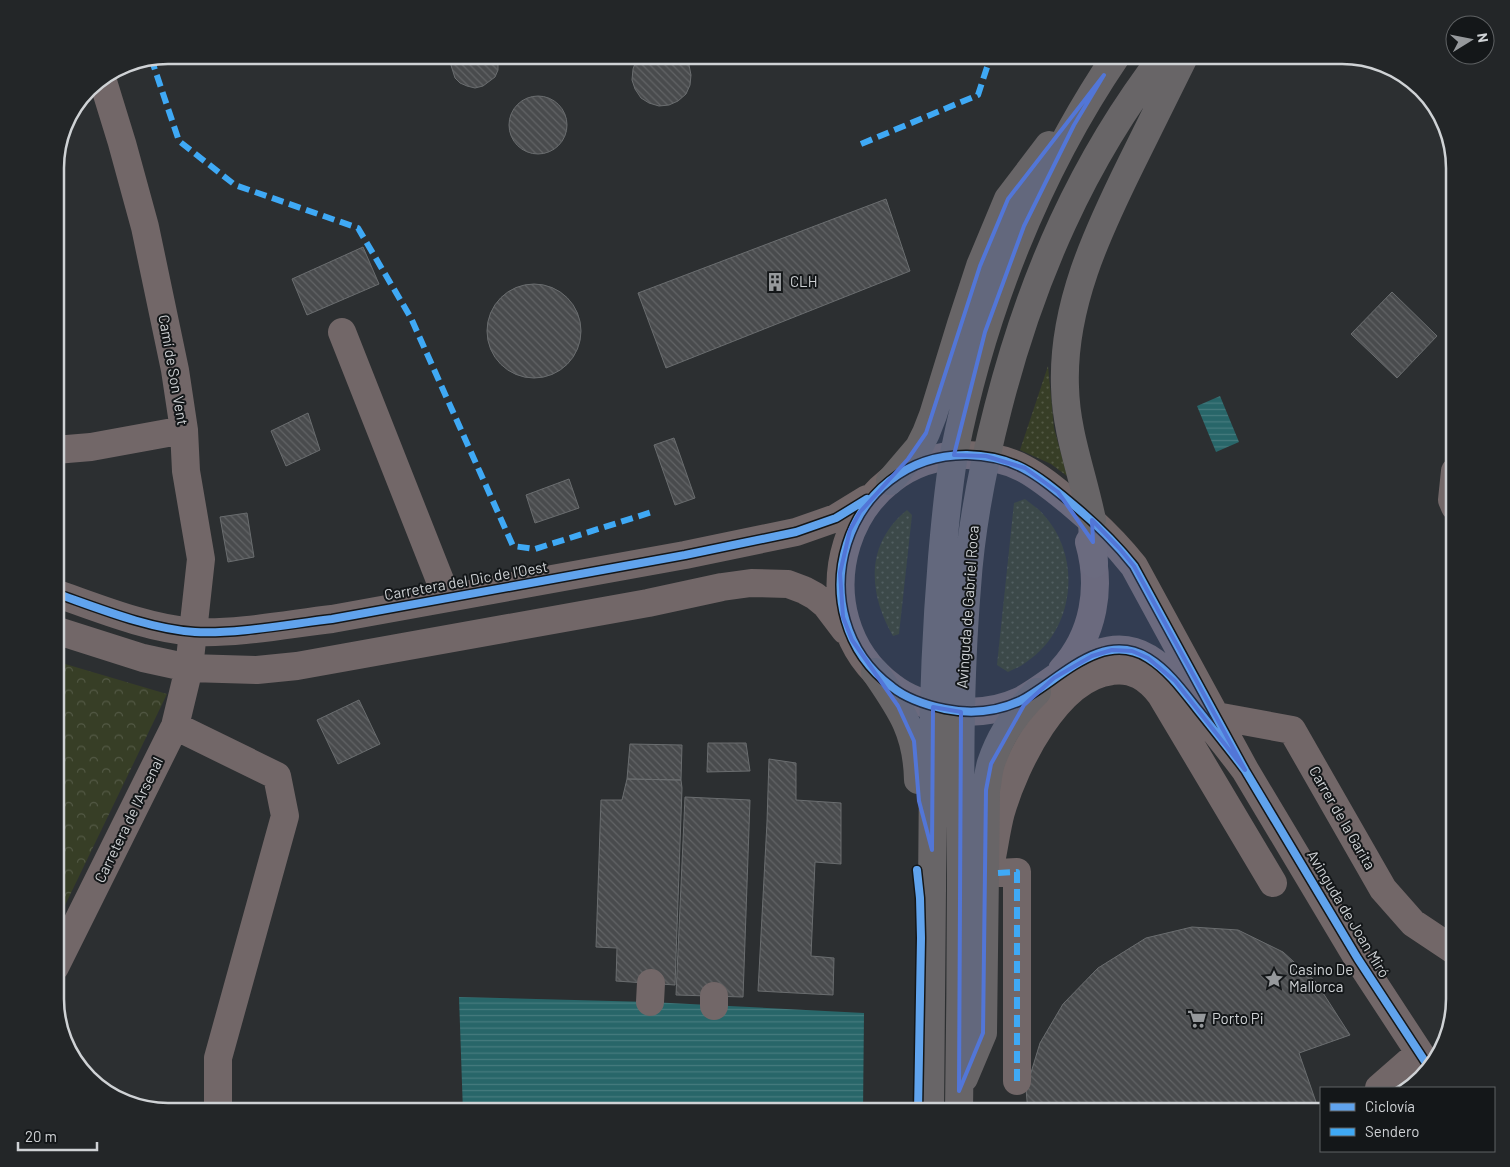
<svg xmlns="http://www.w3.org/2000/svg" width="1510" height="1167" viewBox="0 0 1510 1167" font-family="Barlow,sans-serif">
	<style>
		.grass { fill: url(#grass-dots) }
		.forest { fill: url(#forest-crowns) }
		.water { fill: url(#water-rules) }
		.building { fill: url(#building-back-hatch); stroke: #6a6d6f }
		.lines { fill: none; stroke-linecap: round; stroke-linejoin: round }
		.minor { stroke: #726768; stroke-width: 28 }
		.major { stroke: #72686a; stroke-width: 28 }
		.highway { stroke: #686567; stroke-width: 28 }
		.quiet { stroke: #3fa9f5; stroke-width: 6; stroke-dasharray: 12 6; stroke-linecap: butt }
		.cycleway-casing { stroke: #141719; stroke-width: 11 }
		.cycleway { stroke: #60a3ed; stroke-width: 8 }
		.marked { fill: #5276d7; fill-opacity: 0.2; stroke: #5276d7; stroke-width: 4; stroke-linejoin: round }
		.labels { text-anchor: middle; stroke-width: 4; stroke-linejoin: round; paint-order: stroke }
		.poi-label { font-size: 15px; fill: #cfd2d5; stroke: #141719; text-anchor: start }
		.street-label { font-size: 15px; fill: #cfd2d5; stroke: #141719 }
		.rim { fill: none; stroke: #cfd2d5; stroke-width: 2.5 }
	</style>
	<defs>
		<pattern id="grass-dots" width="8" height="8" patternUnits="userSpaceOnUse" patternTransform="scale(1.25)"><rect width="8" height="8" fill="#373e26"/><path d="M2 2h.1M6 6h.1" fill="none" stroke="#535945" stroke-width="1.8" stroke-linecap="round"/></pattern>
		<pattern id="forest-crowns" width="20" height="18" patternUnits="userSpaceOnUse" patternTransform="scale(1.25)"><rect width="20" height="18" fill="#373e26"/><path d="M2 6a3 3 0 1 1 6 0M12 15a3 3 0 1 1 6 0" fill="none" stroke="#535945"/></pattern>
		<pattern id="water-rules" width="6" height="5" patternUnits="userSpaceOnUse" patternTransform="scale(1.25)"><rect width="6" height="5" fill="#286669"/><path d="M0 2.5h6" fill="none" stroke="#467b7e"/></pattern>
		<pattern id="building-back-hatch" width="6" height="6" patternUnits="userSpaceOnUse" patternTransform="scale(1.25)"><rect width="6" height="6" fill="#494b4d"/><path d="M-1 5l2 2M0 0l6 6M5-1l2 2" fill="none" stroke="#626466"/></pattern>
	</defs>
	<rect width="100%" height="100%" fill="#2c2f31"/>
	<path class="grass" d="M1048,366L1054,428L1067,476L1051,464L1020,450Z
		M1025,499C1031,504 1038,508 1043,514C1083,557 1075,631 1025,663C1020,667 1014,669 1008,672L997,665L1014,503Z
		M907,510L912,515L899,634L893,636C868,593 865,544 907,510Z"/>
	<path class="forest" d="M55,661L167,694L55,926Z"/>
	<path class="water" d="M1220,396L1239,442L1216,452L1197,406Z
		M459,997L650,1002L864,1013L863,1112H463Z"/>
	<path class="building" d="M451,55H498V70L495,77L483,86L475,88L467,86L460,83L455,78L450,62Z
		M532,55H561L557,60L548,64L538,61Z
		M641,55H682L684,57L689,65L691,75L690,85L686,94L678,101L669,105L659,106L649,103L641,98L635,89L632,80L633,69L636,61Z
		M509 125a29 29 0 1 1 58 0a29 29 0 1 1-58 0Z
		M886,199L910,271L666,368L638,293Z
		M363,247L379,284L307,315L292,279Z
		M487 331a47 47 0 1 1 94 0a47 47 0 1 1-94 0Z
		M1392,292L1437,336L1397,378L1351,334Z
		M308,413L320,450L286,466L271,431Z
		M674,438L695,498L675,505L654,445Z
		M569,479L579,508L535,523L526,495Z
		M247,513L254,557L228,562L220,517Z
		M359,700L380,744L338,764L317,720Z
		M708,743H746L750,771L707,772Z
		M630,744L682,745L681,780L627,779Z
		M769,759L796,763V800L841,803V864L815,862L811,956L834,958L833,995L758,991L767,822Z
		M627,779L681,780L682,788L675,985L616,981L617,948L596,947L601,800H622Z
		M685,797L750,800L743,997L676,995Z
		M1192,927L1238,930L1283,952L1316,982L1350,1035L1299,1053L1317,1105L1321,1106V1112H1028L1026,1089L1040,1043L1063,1004L1098,968L1146,938Z"/>
	<g class="lines">
		<path class="minor" d="M342,332L447,598
			M55,450L91,447L184,430
			M1455,471L1452,500L1455,507
			M55,593C98,608 149,629 195,632C238,634 289,624 332,619L685,555L796,532L836,518L867,499
			M55,630L143,658L189,668L257,670L297,666L648,603L722,587L751,583L788,584L804,590L815,596L826,605L845,630
			M1062,670C1094,635 1102,587 1089,542
			M1216,716L1292,730L1383,889L1413,923L1455,951
			M175,726L277,776L285,816L218,1058V1112
			M1245,770C1230,750 1214,730 1198,710C1183,691 1169,671 1148,658C1101,629 1058,682 1020,701C996,712 970,714 945,709C926,705 907,699 892,687C795,615 844,454 967,455C1014,456 1036,474 1070,502C1093,521 1115,542 1134,566L1245,770L1358,959L1430,1069
			M992,857C995,842 997,827 1001,812C1015,764 1057,677 1112,671C1133,668 1148,678 1161,695L1273,883
			M998,873L1017,872V1081
			M55,967L175,726L189,668L201,559L186,471L184,430L175,370L145,227L122,143L102,78
			M650,1002L651,983
			M714,1006V996
			M1379,1088L1419,1053"/>
		<path class="major" d="M1092,520L1094,564"/>
		<path class="highway" d="M890,481L919,447L926,433L933,415L961,324L980,266L1008,199L1049,145
			M1092,520C1083,475 1066,433 1065,387C1062,307 1097,233 1131,164C1149,128 1167,91 1185,55
			M875,672C901,710 917,732 918,780
			M964,1078L983,1033L986,790C988,782 988,772 991,763C1000,736 1017,711 1037,692
			M930,1112C931,1000 932,889 933,777C933,704 936,631 942,558C945,523 948,488 954,454C982,313 1036,174 1117,55
			M959,1112C960,1033 961,953 961,874C960,778 959,683 967,587C971,526 983,466 998,408C1031,279 1082,161 1164,55"/>
		<path class="quiet" d="M151,58L179,141L235,185L358,228L411,318L513,546L535,549L652,512
			M861,144L978,95L991,55
			M998,873L1017,872V1081"/>
		<g class="cycleway-casing">
			<path id="cycleway" d="M55,593C98,608 149,629 195,632C238,634 289,624 332,619L685,555L796,532L836,518L867,499
				M1245,770C1230,750 1214,730 1198,710C1183,691 1169,671 1148,658C1101,629 1058,682 1020,701C996,712 970,714 945,709C926,705 907,699 892,687C795,615 844,454 967,455C1014,456 1036,474 1070,502C1093,521 1115,542 1134,566L1245,770L1358,959L1430,1069
				M917,870L920,898L921,938L918,1112"/>
		</g>
		<use href="#cycleway" class="cycleway"/>
	</g>
	<path class="marked" d="M1104,75L1074,125L1024,226L985,332L954,455L986,456L1025,468L1058,492L1093,542L1092,520L1120,549L1134,566L1245,770L1175,681L1148,658L1132,651L1112,650L1092,656L1054,678L1024,705L991,764L986,790L983,1033L959,1091L961,712L933,707L932,850L919,801L914,741L898,706L852,640L843,617L840,573L850,530L860,512L908,459L926,433L980,266L1008,199Z"/>
	<defs>
		<g id="building-bare" transform="scale(1.5)"><path d="M-4-6H4V6H1V3H-1V6H-4ZM-2.5-4.3h1.7v1.8h-1.7ZM.8-4.3h1.7v1.8H.8ZM-2.5-1h1.7V.8h-1.7ZM.8-1h1.7V.8H.8Z" fill="#96999c" stroke="#141719" stroke-width="2.5" paint-order="stroke"/></g>
		<g id="sight-bare" transform="scale(1.5)"><path d="M0-6L1.8-2.2L6-1.7L2.9 1.2L3.7 5.4L0 3.3L-3.7 5.4L-2.9 1.2L-6-1.7L-1.8-2.2Z" fill="#96999c" stroke="#141719" stroke-width="2.5" paint-order="stroke"/></g>
		<g id="supermarket-bare" transform="scale(1.5)"><path d="M-6-5.5h2.5l.6 2H6L4.5 2H-2.5L-4.4-4H-6ZM-1.5 3.2a1.3 1.3 0 1 0 .1 0ZM3 3.2a1.3 1.3 0 1 0 .1 0Z" fill="#96999c" stroke="#141719" stroke-width="2.5" paint-order="stroke"/></g>
	</defs>
	<g fill-rule="evenodd">
		<use href="#building-bare" x="775" y="282"/>
		<use href="#sight-bare" x="1274" y="979"/>
		<use href="#supermarket-bare" x="1197" y="1019"/>
	</g>
	<g class="labels">
		<g class="poi-label">
			<text x="790" y="287">CLH</text>
			<text x="1289" y="975">Casino De<tspan x="1289" dy="17">Mallorca</tspan></text>
			<text x="1212" y="1024">Porto Pi</text>
		</g>
		<g class="street-label">
			<text transform="translate(173 370) rotate(80)" y="5">Camí de Son Vent</text>
			<text transform="translate(466 581) rotate(-10)" y="5">Carretera del Dic de l'Oest</text>
			<text transform="translate(968 607) rotate(-86)" y="5">Avinguda de Gabriel Roca</text>
			<text transform="translate(1342 818) rotate(60)" y="5">Carrer de la Garita</text>
			<text transform="translate(129 820) rotate(-64)" y="5">Carretera de l'Arsenal</text>
			<text transform="translate(1348 914) rotate(59)" y="5">Avinguda de Joan Miró</text>
		</g>
	</g>
	<path d="M0 0H1510V1167H0ZM168 64H1342A104 104 0 0 1 1446 168V999A104 104 0 0 1 1342 1103H168A104 104 0 0 1 64 999V168A104 104 0 0 1 168 64Z" fill="#232628" fill-rule="evenodd"/>
	<path class="rim" d="M168 64H1342A104 104 0 0 1 1446 168V999A104 104 0 0 1 1342 1103H168A104 104 0 0 1 64 999V168A104 104 0 0 1 168 64Z"/>
	<rect x="1320" y="1087" width="175" height="65" fill="#141719" stroke="#5f6264"/>
	<rect x="1330" y="1103" width="25" height="8" fill="#60a3ed" stroke="#5f6264"/>
	<text x="1365" y="1112" font-size="15" fill="#cfd2d5">Ciclovía</text>
	<rect x="1330" y="1128" width="25" height="8" fill="#3fa9f5" stroke="#5f6264"/>
	<text x="1365" y="1137" font-size="15" fill="#cfd2d5">Sendero</text>
	<g transform="translate(1470 40) rotate(80)"><circle r="24" fill="#141719" stroke="#5f6264"/>
	<path d="M0-4L9 19L0 12L-9 19Z" fill="#96999c"/>
	<text y="-8" font-size="14" font-weight="bold" text-anchor="middle" fill="#cfd2d5">N</text>
	</g>
	<path d="M18 1142v8h79v-8" fill="none" stroke="#cfd2d5" stroke-width="2.5"/>
	<text x="25" y="1142" font-size="15" fill="#cfd2d5" stroke="#141719" stroke-width="4" paint-order="stroke">20 m</text>
</svg>
